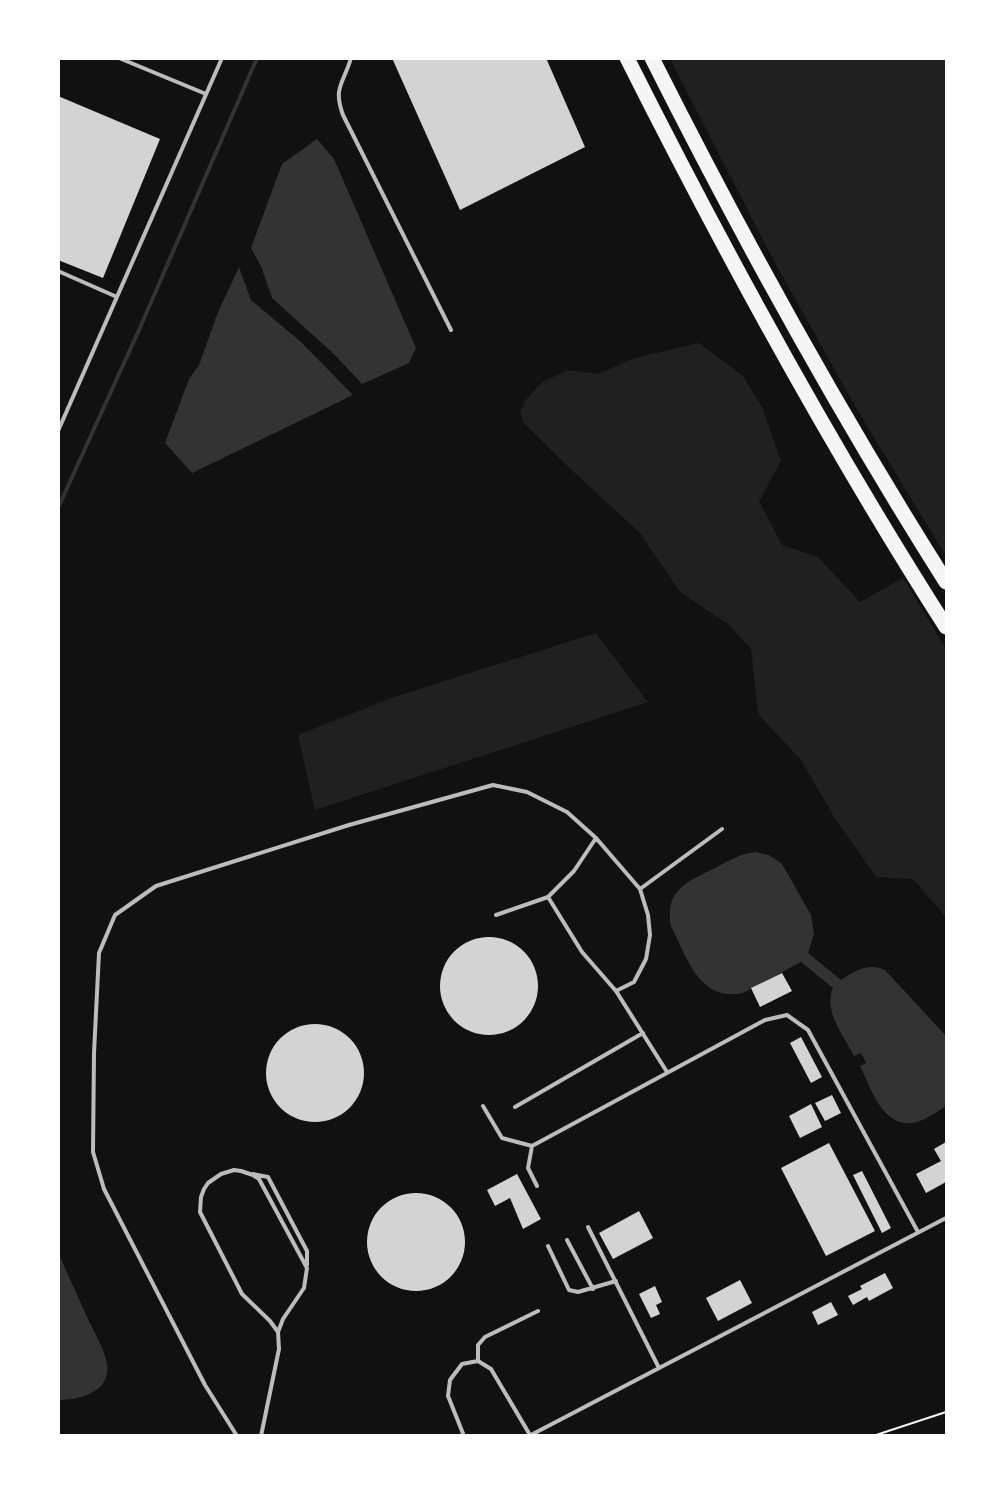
<svg xmlns="http://www.w3.org/2000/svg" width="1005" height="1494" viewBox="0 0 1005 1494" font-family="'Roboto Condensed',sans-serif">
	<style>
		.green { fill: #202020 }
		.water { fill: #333 }
		.lines { fill: none; stroke-linecap: round; stroke-linejoin: round }
		.stream { stroke: #333; stroke-width: 4 }
		.building { fill: #d3d3d3 }
		.path { stroke: #f5f5f5; stroke-width: 2 }
		.service { stroke: #bcbcbc; stroke-width: 4 }
		.motorway { stroke: #f5f5f5; stroke-width: 15 }
	</style>
	<rect width="100%" height="100%" fill="#111"/>
	<path class="green" d="M670,59H946V556L855,406L773,259Z
		M699,343L743,376L762,407L781,461L759,501L782,545L818,557L860,602L903,578L946,649V917L913,879L876,877L834,817L801,760L758,714L751,649L729,625L680,592L640,533L578,476L523,422L520,412L525,401L542,382L568,370L598,374L635,358Z
		M596,633L648,702L315,810L298,735L391,698Z"/>
	<path class="water" d="M317,139L334,159L416,348L409,363L362,384L334,354L272,298L261,266L251,248L282,164Z
		M239,267L251,300L301,342L353,395L192,473L165,443L189,379L199,365L218,312Z
		M755,852L769,855L782,864L811,915L814,934L808,953L841,980C854,971 869,962 885,970L946,1036V1106C937,1112 924,1121 913,1123C882,1127 871,1088 860,1066L866,1063L861,1053L854,1056C844,1036 823,1011 833,988L801,962L743,993C699,1002 687,958 671,926C664,890 687,882 715,868C728,861 740,854 755,852Z
		M59,1254C68,1276 78,1296 87,1317C94,1332 104,1348 107,1364C111,1392 80,1400 58,1400Z"/>
	<g class="lines">
		<path class="stream" d="M58,508L139,330L257,58"/>
	</g>
	<path class="building" d="M392,58H546L585,147L460,210Z
		M58,96L160,139L103,278L58,260Z
		M440 986a49 49 0 1 1 98 0a49 49 0 1 1-98 0Z
		M782,973L792,991L760,1007L751,988Z
		M266 1073a49 49 0 1 1 98 0a49 49 0 1 1-98 0Z
		M801,1037L822,1077L811,1083L790,1043Z
		M832,1095L841,1113L825,1121L815,1103Z
		M811,1104L822,1127L800,1138L789,1116Z
		M946,1142V1182L926,1193L916,1174L941,1161L934,1149Z
		M829,1143L875,1231L826,1256L781,1168Z
		M862,1171L891,1228L882,1233L853,1175Z
		M517,1174L541,1219L523,1229L510,1198L495,1206L487,1190Z
		M367 1242a49 49 0 1 1 98 0a49 49 0 1 1-98 0Z
		M639,1211L653,1238L613,1259L599,1233Z
		M885,1273L893,1288L869,1301L867,1297L853,1305L848,1296L862,1289L860,1286Z
		M740,1280L752,1303L718,1321L706,1298Z
		M655,1286L662,1302L656,1305L660,1314L651,1318L639,1294Z
		M831,1302L838,1315L818,1325L812,1312Z"/>
	<g class="lines">
		<path class="path" d="M873,1436L946,1412"/>
		<path class="service" d="M119,58L206,94
			M351,58C343,85 333,87 343,115L451,330
			M58,271L117,297
			M58,431L222,58
			M640,889L722,829
			M548,897L582,952L616,991L667,1072
			M496,915L548,897L574,871L596,838
			M483,1106L502,1138L532,1146L765,1020L787,1015L808,1030L918,1232
			M515,1107L643,1033
			M532,1146L528,1168L537,1186
			M253,1174L268,1177L307,1251V1265
			M588,1227L659,1368
			M567,1240L593,1289
			M548,1246L569,1290L578,1292L616,1281
			M478,1361V1345L485,1337L538,1311
			M237,1436L205,1385L104,1189L93,1152L94,1053L99,953L115,915L156,886L349,825L493,785L527,792L567,812L596,838L640,889L648,915L650,935L646,959L634,982L616,991
			M261,1436L279,1349L278,1332L283,1319L304,1288L307,1268L259,1179L253,1175L241,1171L234,1170L221,1174L208,1183L204,1189L201,1197L200,1212L242,1294L270,1321L278,1332
			M464,1436L448,1396L450,1380L462,1364L478,1361L491,1369L530,1435
			M529,1436L946,1218"/>
		<path class="motorway" d="M627,58C725,253 829,444 946,627
			M652,58C742,237 839,413 946,582"/>
	</g>
	<rect width="1005" height="1494" fill="none" stroke="#ffffff" stroke-width="120"/>
</svg>
